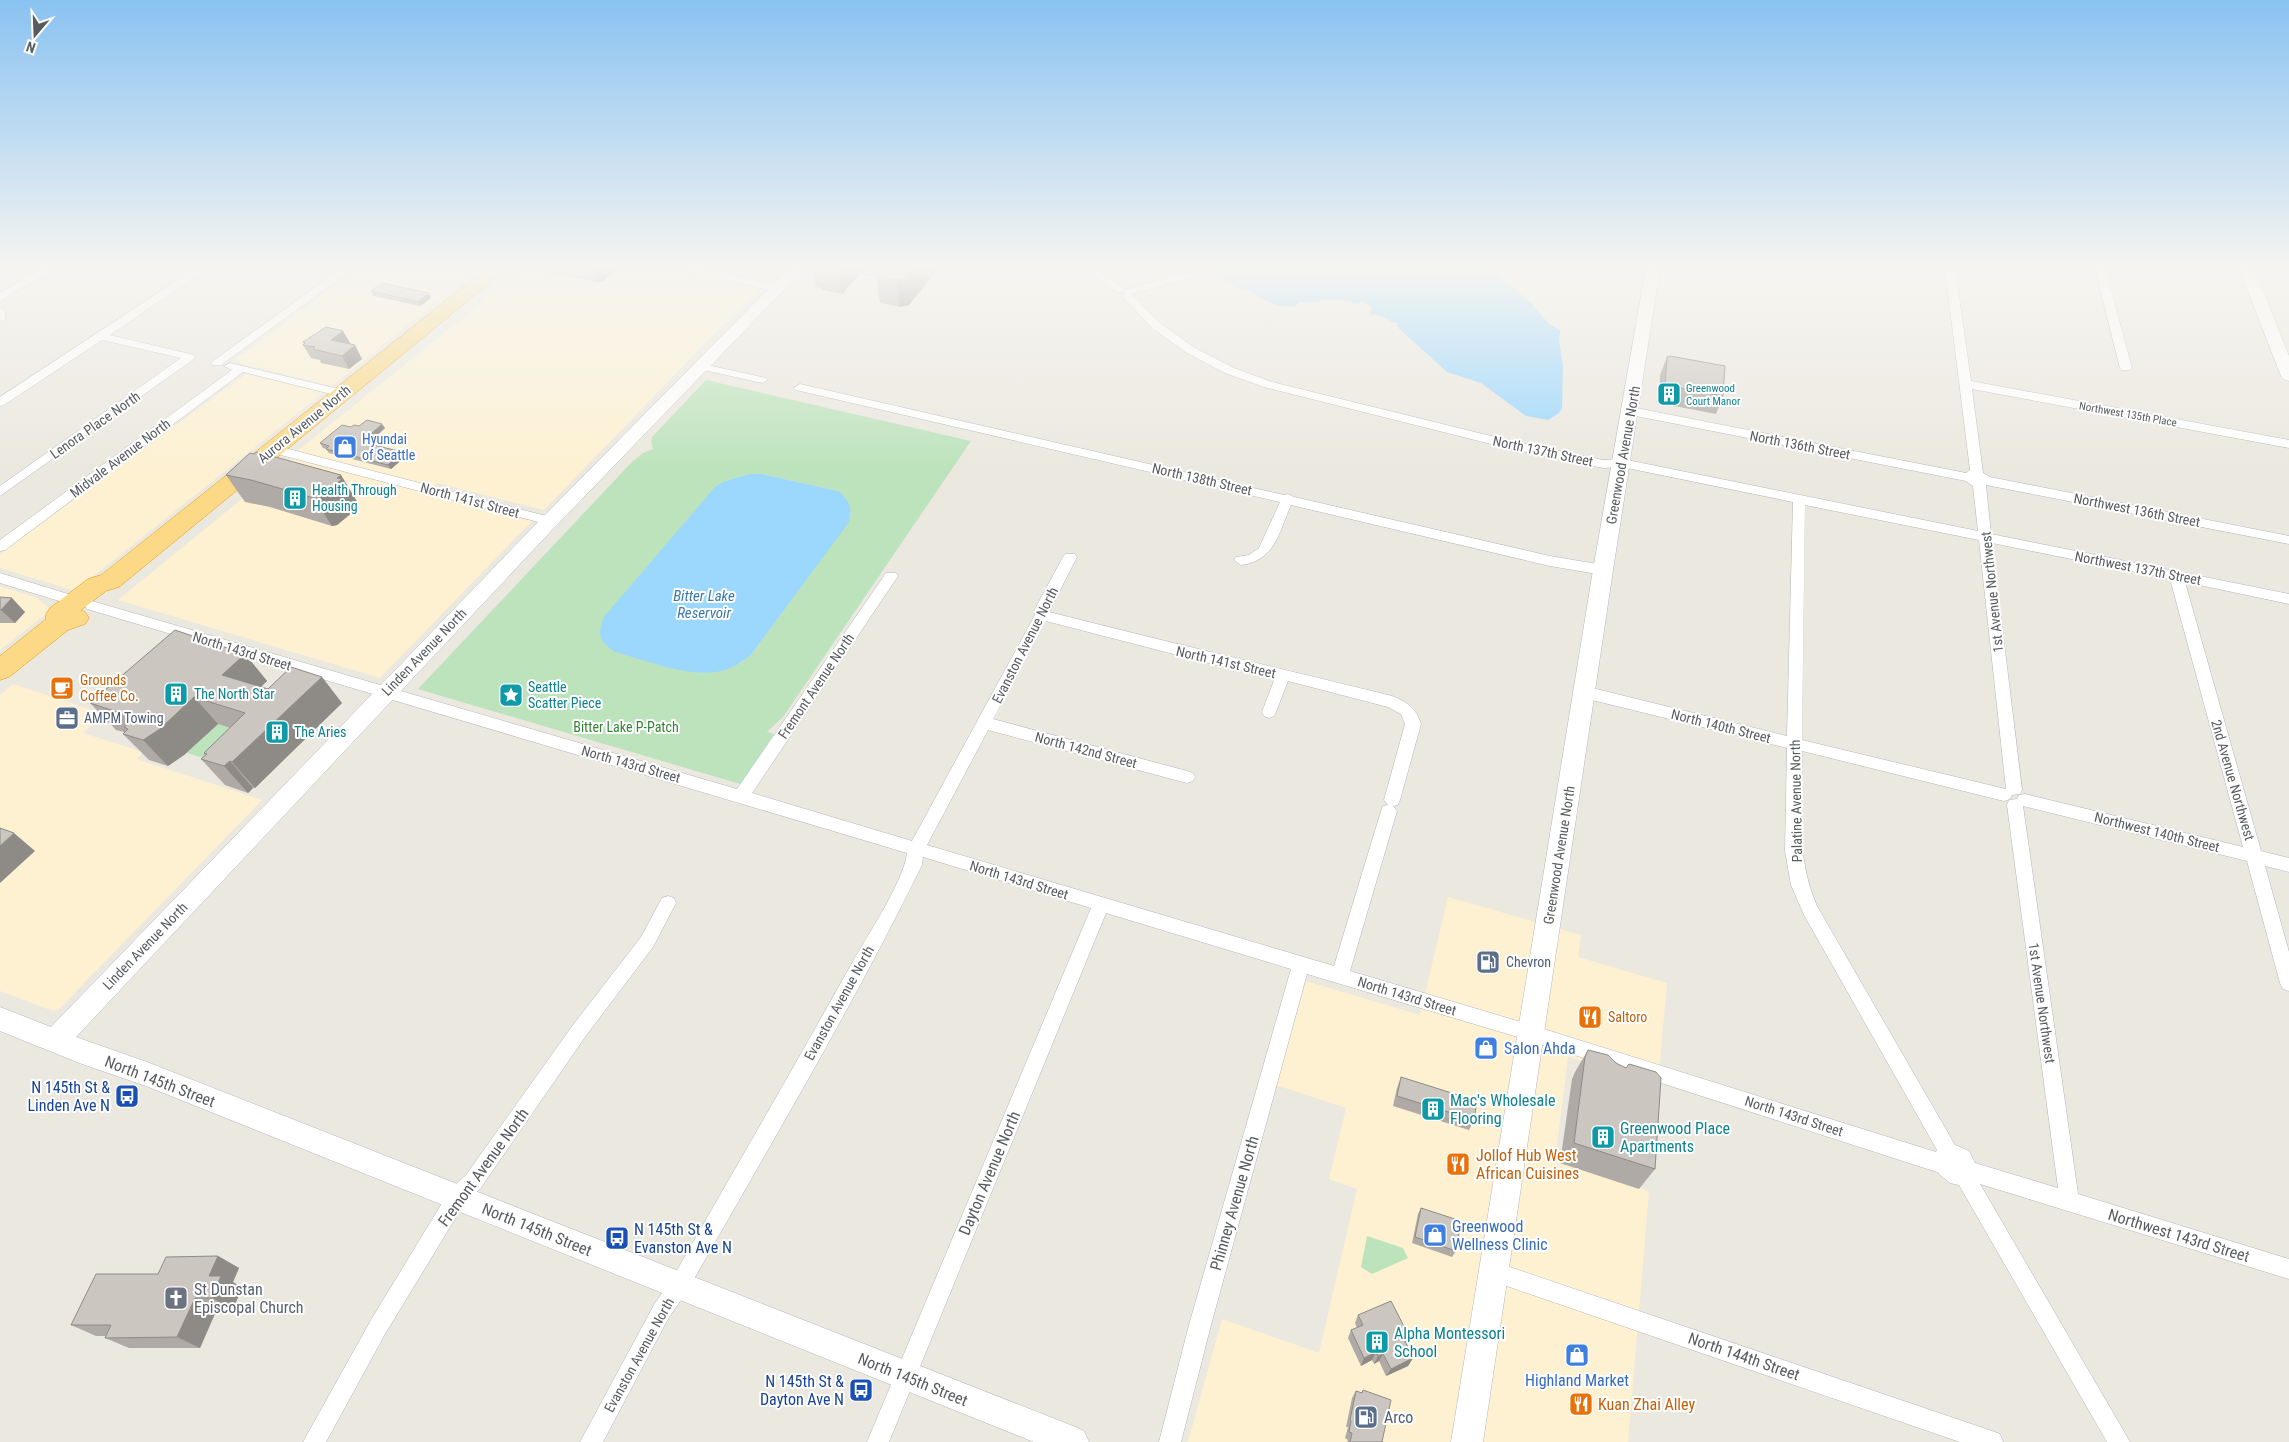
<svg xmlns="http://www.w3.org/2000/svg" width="2289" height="1442" viewBox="0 0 2289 1442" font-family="'Roboto Condensed',sans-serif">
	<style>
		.commercial { fill: #fdf1d2 }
		.green { fill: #bce3bb; fill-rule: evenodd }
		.water { fill: #9cd7fe }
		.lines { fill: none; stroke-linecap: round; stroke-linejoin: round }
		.street-casing { stroke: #b2b6ba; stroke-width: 1 }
		.secondary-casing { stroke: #b3b7bc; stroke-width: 1 }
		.highway-casing { stroke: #e79703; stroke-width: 1 }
		.street { fill: #fff; fill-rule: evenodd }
		.secondary { fill: #fff; fill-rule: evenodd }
		.highway { fill: #fbd986; fill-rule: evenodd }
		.wall { fill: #afaaa5 }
		.shaded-wall { fill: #8e8b86 }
		.building { fill: #cbc6c0; stroke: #8e8b86 }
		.labels { text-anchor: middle; stroke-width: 4; stroke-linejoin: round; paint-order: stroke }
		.far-culture-label { font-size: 11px; fill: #0d838f; stroke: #fff; text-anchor: start }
		.far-street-label { font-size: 11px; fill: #585c60; stroke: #fff }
		.street-label { font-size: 14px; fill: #585c60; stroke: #fff }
		.shop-label { font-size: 14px; fill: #366cbe; stroke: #fff; text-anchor: start }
		.culture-label { font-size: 14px; fill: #0d838f; stroke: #fff; text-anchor: start }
		.food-label { font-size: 14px; fill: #c56008; stroke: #fff; text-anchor: start }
		.service-label { font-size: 14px; fill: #4e5e75; stroke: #fff; text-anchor: start }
		.park-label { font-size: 14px; fill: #358236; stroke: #fff }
		.water-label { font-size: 15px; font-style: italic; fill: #3b78ae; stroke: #fff }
		.near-shop-label { font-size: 16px; fill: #366cbe; stroke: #fff; text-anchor: start }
		.near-street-label { font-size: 16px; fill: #585c60; stroke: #fff }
		.near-transit-label { font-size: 16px; fill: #164399; stroke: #fff; text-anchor: end }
		.near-culture-label { font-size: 16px; fill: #0d838f; stroke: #fff; text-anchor: start }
		.near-food-label { font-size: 16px; fill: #c56008; stroke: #fff; text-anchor: start }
		.near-worship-label { font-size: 16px; fill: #5b616d; stroke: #fff; text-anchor: start }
		.near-service-label { font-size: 16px; fill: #4e5e75; stroke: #fff; text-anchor: start }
	</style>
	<rect width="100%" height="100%" fill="#ebe8df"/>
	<path class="commercial" d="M359,268H478L332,386L242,364L237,360V358Z
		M525,268H666L757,287L754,293L544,510L437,483L433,487L296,452Z
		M246,374L323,393L75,591L0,568V554Z
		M292,458L532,521L380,678L118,600Z
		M0,586L37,598L51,610L0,650Z
		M13,684L104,714L83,733L143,752L137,759L262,800L59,1009L53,1011L0,991V695Z
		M1448,897L1581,935L1578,957L1667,983L1658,1084L1568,1057L1555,1161L1649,1191L1628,1442H1188L1222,1319L1319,1353L1357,1189L1329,1179L1346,1108L1276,1085L1306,981L1420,1015Z"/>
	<path class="green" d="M706,380L971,441L783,717L767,732L774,734L740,784L418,689L632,462L643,453L653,449L651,441L652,437ZM749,474H762L838,491L851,514L848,522L751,655L739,664L725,481Z
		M215,723L271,741L241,770L184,752L189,747L192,748L212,729Z
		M1367,1236L1403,1248L1408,1258L1372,1274L1361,1267Z"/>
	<path class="water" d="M1209,268H1491L1531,303L1549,324L1560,330L1559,341L1563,365L1562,408L1559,413L1548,420L1526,416L1481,383L1447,372L1396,326L1398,322L1394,323L1382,316L1370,314L1372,306L1360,301L1359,304L1339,300H1321L1319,302H1298L1296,306C1278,309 1260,299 1246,288L1242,290L1209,273Z
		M749,474H762L838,491C849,500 853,507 849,522L751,655C743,661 735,667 725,670C694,680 645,660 615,652C599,641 597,635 604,617L715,487L725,481Z"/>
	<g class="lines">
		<g class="street-casing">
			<path id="street" d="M41,268H54L0,301V293Z
				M196,268H208L110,335L194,355L196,357L194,359L0,496V486L181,358L102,340L4,405L0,406V397Z
				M342,268H354L221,365H213L211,363L213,361Z
				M679,268H699L778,286L783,289L778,292L684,271Z
				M1085,268H1097L1125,290L1182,274H1190V278L1131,294L1160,323L1195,348L1234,368L1272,382L1503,439L1603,460L1622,459L1978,531L1973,486L1966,481L1631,415L1625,411L1631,407L1966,473L1970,470L1945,268H1955L1971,381L2289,440V448L1972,389L1983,473L1990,477L2289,536V544L1986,485L1991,534L2289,594V604L2185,582L2261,851L2289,858V872L2265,866L2289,952V991L2283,989L2280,983L2247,861L2023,806L2078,1194L2289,1259V1279L1980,1184L2130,1442H2107L1959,1185L1950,1183L1937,1172L1531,1041L1307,974L1211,1325L1181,1442H1159L1189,1325L1291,969L1106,913L889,1442H867L1091,908L923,857L922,865C851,1010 766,1152 686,1293L669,1317L603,1442H580L655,1303L672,1279C732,1174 793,1069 852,963C867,936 904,881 907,853L87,609L85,606L87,603L92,601L737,789L886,573H896L898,576L896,579L752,793L912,841L1035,615V609L1063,557L1065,554H1075L1077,557L1049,612C1163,641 1278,668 1392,696C1406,701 1417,709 1421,724L1400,800L1398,805L1393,806L1397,811L1350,971L1531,1025L1936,1152L1937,1150L1804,915L1791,885L1785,851L1787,748L1584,698L1579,696L1577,692L1579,688L1584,686L1787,736L1793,502L1622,467L1603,468L1503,447L1264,387L1225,373L1187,353L1152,328L1122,296L1126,293L1125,291L1116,292ZM1805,505L1979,540L2006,789L1802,740ZM1992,543L2170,579L2243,847L2025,794L2019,795L2017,799L2009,800L2007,805L2058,1188L1975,1163L1969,1151L1955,1145L1817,906C1795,856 1802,805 1802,751L2004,801L2010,799L2012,795L2020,794L2022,790ZM1046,621L1212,664L1275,678L1262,712L1264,716L1269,718L1274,716L1276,712L1288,681L1388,707L1401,714L1405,724L1384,800L1388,805L1383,806L1381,811L1334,966L927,845L988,730L1187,783L1193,781L1195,777L1193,773L1187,771L993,719Z
				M2095,268H2105L2132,368L2130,370H2122L2120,368Z
				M0,308L5,311V319L0,322Z
				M230,363L347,391L349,393L343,397L243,372L5,550L0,551V540L232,370L224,366Z
				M703,364L766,378L768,380L762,383L699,369L697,367Z
				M800,384L1284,495L1288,494L1294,497L1550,556L1603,565L1610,570L1603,575L1550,566L1291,505C1279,532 1275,561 1241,565L1234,560L1236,557L1249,555L1259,548L1280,502L796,390L794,388Z
				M273,445L550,517L557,521L550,525L269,452L267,449Z
				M0,573L81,598L83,601L81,604L76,606L0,583Z
				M668,896L674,898L676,903L653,947L585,1037L480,1189L464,1204L385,1334L326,1442H303L371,1320L450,1190L466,1175L573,1025L641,937L662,898Z
				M1495,1262L1992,1431L2000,1434L2003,1442H1960L1495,1282L1488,1279L1485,1272L1488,1265Z"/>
		</g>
		<g class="secondary-casing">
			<path id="secondary" d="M789,268H805L552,530L76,1037L147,1062L1073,1426L1084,1431L1089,1442H1034L146,1086L82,1064L0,1031V1007L51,1027L538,522Z
				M1646,268H1660L1613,570L1483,1442H1451L1593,570Z
				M2239,268H2254L2289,356V381L2283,379L2281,376Z"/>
		</g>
		<g class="highway-casing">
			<path id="highway" d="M487,268H508L119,587L106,591L81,610L85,612L89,618L85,624L68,630L9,677L0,680V656L46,619V614L50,608L88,579L101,575Z"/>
		</g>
		<use href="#street" class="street"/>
		<use href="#secondary" class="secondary"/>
		<use href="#highway" class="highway"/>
	</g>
	<path class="wall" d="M538,268H617L603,281L596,282L539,270Z
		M812,268H937V270L909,305L900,307L880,303L876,277L860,274L842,294L822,290V288L816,287Z
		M371,291L429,293L431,298L420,306L373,296Z
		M343,331L351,345L362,359L349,369L321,363L320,360L311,358L303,345L304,344L303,342Z
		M1667,357L1723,396L1716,414L1659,403L1660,375Z
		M359,426L385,428L368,444L405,457L391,469L329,453L326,449L323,448L320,443L351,427Z
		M254,454L358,503H357L359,507L337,525L332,526L270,507L245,502L226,475Z
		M0,597L25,612L15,623H0Z
		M245,654L267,681L261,687L268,689L342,703L255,788H253L248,793L225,785L201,759L205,755L204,753L230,728L218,724L184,755L168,766L149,760L123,734L124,732L116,730L90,703Z
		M1588,1050L1655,1169L1639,1189L1560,1163L1572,1079L1575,1072Z
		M1401,1077L1474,1120L1469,1130L1393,1106L1397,1088Z
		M1421,1208L1456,1251L1452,1257L1412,1243L1418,1214Z
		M218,1256L239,1268L233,1282L242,1288L233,1309H217L200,1348H129L105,1338L106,1336H96L71,1325Z
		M1358,1315L1410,1338L1407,1345L1413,1358L1408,1366L1386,1376L1379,1361L1374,1364L1372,1360L1361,1366L1348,1338L1351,1330L1357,1328L1355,1323Z
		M1363,1390L1382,1442H1347L1348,1440L1345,1438L1348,1427H1346L1352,1398L1356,1391L1361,1393Z"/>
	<path class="shaded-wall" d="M591,268H617L603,281L596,282Z
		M837,268H858L860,274L842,294Z
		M913,268H937V270L909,305L900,307L896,280Z
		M429,293L431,298L420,306L418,302Z
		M343,331L351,345L331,340Z
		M355,345L362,359L349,369L342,356Z
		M382,424L385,428L364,447L362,442Z
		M402,452L405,457L391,469L388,465Z
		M341,475L358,503H357L359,507L337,525L332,526L314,498Z
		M12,598L25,612L15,623L1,610Z
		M245,654L267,681L244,702L222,675Z
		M322,677L342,703L255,788L232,762Z
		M194,697L218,724L184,755L168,766L143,740Z
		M230,761L253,788L248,793L224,766Z
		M14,833L35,851L0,883V846Z
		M218,1256L239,1268L233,1282L242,1288L233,1309L212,1298L209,1276Z
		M195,1298L217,1309L200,1348L177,1337Z
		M1410,1338L1406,1346L1405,1341Z
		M1376,1352L1372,1360L1361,1366L1364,1358Z
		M1383,1354L1379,1361L1374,1364L1378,1356Z
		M1413,1358L1408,1366L1386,1376L1391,1369Z"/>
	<path class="building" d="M883,268H913L905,278L896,280L875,276Z
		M382,283L429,293L418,302L371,291Z
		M326,327L343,331L331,340L355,345L342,356L313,349L315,347L303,345L305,343L303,342Z
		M1670,356L1725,366L1723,396L1665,385L1667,357Z
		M367,420L382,424L362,442L402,452L388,465L326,449L329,446L320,443L342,425L351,427L354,425L359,426Z
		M257,452L341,475L337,478L342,479L320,498H314L251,480L226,475L250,453L254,454Z
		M0,597L12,598L1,610H0Z
		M175,630L245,654L222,675L268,689L291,667L322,677L232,762L230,761L224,766L201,759L207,754L204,753L245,713L194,697L160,729L143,740L123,734L128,729L124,727L135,718L90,703Z
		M0,828L14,833L0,846Z
		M1588,1050L1608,1055L1616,1063L1626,1068L1629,1064L1656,1072L1661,1078L1655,1169L1574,1143L1585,1057Z
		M1401,1077L1477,1101L1474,1120L1397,1096Z
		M1421,1208L1461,1221L1456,1251L1415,1237Z
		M218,1256L209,1276H221L212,1298H195L177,1337L105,1338L111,1325H71L96,1274H158L166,1257Z
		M1391,1301L1410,1338L1405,1341L1413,1358L1391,1369L1383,1354L1378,1356L1376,1352L1364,1358L1351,1330L1363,1325L1358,1315Z
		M1363,1390L1391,1400L1382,1442H1350L1352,1433L1349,1432L1351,1421L1350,1420L1356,1391L1362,1393Z"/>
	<linearGradient id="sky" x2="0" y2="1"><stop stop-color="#89c2f1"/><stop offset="0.57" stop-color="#f6f5f1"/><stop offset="1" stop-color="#f6f5f1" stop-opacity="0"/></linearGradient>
	<rect width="2289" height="470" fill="url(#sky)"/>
	<defs>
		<g id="building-square" transform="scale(1.25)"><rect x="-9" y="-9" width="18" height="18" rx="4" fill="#0f9aa8" stroke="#fff"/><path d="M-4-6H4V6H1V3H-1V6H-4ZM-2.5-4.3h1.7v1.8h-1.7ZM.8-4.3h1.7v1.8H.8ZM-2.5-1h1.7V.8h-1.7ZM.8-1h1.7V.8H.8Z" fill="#fff"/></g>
		<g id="shop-square" transform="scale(1.25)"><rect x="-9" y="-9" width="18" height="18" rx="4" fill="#3f7fe0" stroke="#fff"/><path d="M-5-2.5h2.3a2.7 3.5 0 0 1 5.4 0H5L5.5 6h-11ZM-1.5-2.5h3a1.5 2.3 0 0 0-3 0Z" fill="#fff"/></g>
		<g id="cafe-square" transform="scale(1.25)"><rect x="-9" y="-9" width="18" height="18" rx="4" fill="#e8710a" stroke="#fff"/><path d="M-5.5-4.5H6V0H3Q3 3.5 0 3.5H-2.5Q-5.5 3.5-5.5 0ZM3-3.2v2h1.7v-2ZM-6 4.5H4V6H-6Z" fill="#fff"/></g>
		<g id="sight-square" transform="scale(1.25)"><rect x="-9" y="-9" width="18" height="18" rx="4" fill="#0f9aa8" stroke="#fff"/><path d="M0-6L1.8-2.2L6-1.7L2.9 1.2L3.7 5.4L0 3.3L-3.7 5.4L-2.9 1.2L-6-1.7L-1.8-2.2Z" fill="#fff"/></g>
		<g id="office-square" transform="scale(1.25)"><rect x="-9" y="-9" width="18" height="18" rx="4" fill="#5c6f8a" stroke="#fff"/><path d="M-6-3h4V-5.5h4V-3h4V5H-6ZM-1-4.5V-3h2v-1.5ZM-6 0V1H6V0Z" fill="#fff"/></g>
		<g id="fuel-square" transform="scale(1.25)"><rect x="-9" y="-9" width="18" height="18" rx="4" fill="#5c6f8a" stroke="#fff"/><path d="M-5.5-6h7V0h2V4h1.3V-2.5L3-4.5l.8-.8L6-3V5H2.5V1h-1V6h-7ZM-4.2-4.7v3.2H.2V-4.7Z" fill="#fff"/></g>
		<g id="restaurant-square" transform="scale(1.25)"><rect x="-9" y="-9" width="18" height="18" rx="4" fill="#e8710a" stroke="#fff"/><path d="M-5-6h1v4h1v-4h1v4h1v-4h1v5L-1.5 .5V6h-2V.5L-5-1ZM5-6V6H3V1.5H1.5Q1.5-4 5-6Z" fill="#fff"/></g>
		<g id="bus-square" transform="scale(1.25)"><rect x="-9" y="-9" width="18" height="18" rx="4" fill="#1a4fb4" stroke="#fff"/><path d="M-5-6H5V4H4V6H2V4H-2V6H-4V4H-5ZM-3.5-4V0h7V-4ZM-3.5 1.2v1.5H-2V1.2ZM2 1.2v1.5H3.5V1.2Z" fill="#fff"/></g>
		<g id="church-square" transform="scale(1.25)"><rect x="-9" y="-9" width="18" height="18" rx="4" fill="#6b7280" stroke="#fff"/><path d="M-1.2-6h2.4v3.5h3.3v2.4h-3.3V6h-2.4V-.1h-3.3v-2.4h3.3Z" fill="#fff"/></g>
	</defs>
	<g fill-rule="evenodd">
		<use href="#building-square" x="1669" y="394"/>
		<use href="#shop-square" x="345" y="447"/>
		<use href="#building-square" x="295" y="498"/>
		<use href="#cafe-square" x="62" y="688"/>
		<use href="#building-square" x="176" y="694"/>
		<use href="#sight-square" x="511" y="695"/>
		<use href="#office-square" x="67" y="718"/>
		<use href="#building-square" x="277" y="732"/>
		<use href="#fuel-square" x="1488" y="962"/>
		<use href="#restaurant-square" x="1590" y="1017"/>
		<use href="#shop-square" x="1486" y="1048"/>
		<use href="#bus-square" x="127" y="1096"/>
		<use href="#building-square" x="1433" y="1109"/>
		<use href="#building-square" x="1603" y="1137"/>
		<use href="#restaurant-square" x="1458" y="1164"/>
		<use href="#shop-square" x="1435" y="1235"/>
		<use href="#bus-square" x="617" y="1238"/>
		<use href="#church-square" x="176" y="1298"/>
		<use href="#building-square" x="1377" y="1342"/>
		<use href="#shop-square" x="1577" y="1355"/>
		<use href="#bus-square" x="861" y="1390"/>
		<use href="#restaurant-square" x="1581" y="1404"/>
		<use href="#fuel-square" x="1366" y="1417"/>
	</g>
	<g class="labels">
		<g class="far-culture-label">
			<text x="1686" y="392">Greenwood<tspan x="1686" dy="13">Court Manor</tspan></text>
		</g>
		<g class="far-street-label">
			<text transform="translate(2128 414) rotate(10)" y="4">Northwest 135th Place</text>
		</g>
		<g class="street-label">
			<text transform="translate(304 424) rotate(-39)" y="5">Aurora Avenue North</text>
			<text transform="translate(95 425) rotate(-35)" y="5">Lenora Place North</text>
			<text transform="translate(1800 445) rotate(11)" y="5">North 136th Street</text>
			<text transform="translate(1543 451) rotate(12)" y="5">North 137th Street</text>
			<text transform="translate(1623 455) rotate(-80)" y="5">Greenwood Avenue North</text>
			<text transform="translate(120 458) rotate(-37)" y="5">Midvale Avenue North</text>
			<text transform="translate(1202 479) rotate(13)" y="5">North 138th Street</text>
			<text transform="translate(470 500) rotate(15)" y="5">North 141st Street</text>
			<text transform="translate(2137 510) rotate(11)" y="5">Northwest 136th Street</text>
			<text transform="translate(2138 568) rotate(11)" y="5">Northwest 137th Street</text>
			<text transform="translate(1992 592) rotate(-96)" y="5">1st Avenue Northwest</text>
			<text transform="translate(1025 645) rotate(-63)" y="5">Evanston Avenue North</text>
			<text transform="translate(242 651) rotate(17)" y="5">North 143rd Street</text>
			<text transform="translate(424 652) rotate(-46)" y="5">Linden Avenue North</text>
			<text transform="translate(1226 662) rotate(13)" y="5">North 141st Street</text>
			<text transform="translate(816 686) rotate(-56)" y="5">Fremont Avenue North</text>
			<text transform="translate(1721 726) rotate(14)" y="5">North 140th Street</text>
			<text transform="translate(1086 750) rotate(15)" y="5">North 142nd Street</text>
			<text transform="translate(631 764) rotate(16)" y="5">North 143rd Street</text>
			<text transform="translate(2233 780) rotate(74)" y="5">2nd Avenue Northwest</text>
			<text transform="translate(1796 801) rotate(-91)" y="5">Palatine Avenue North</text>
			<text transform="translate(2157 832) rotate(14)" y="5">Northwest 140th Street</text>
			<text transform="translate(1559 855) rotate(-81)" y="5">Greenwood Avenue North</text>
			<text transform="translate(1019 880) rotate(17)" y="5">North 143rd Street</text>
			<text transform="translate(145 946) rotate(-46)" y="5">Linden Avenue North</text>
			<text transform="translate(1407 996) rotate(17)" y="5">North 143rd Street</text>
			<text transform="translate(839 1003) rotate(-61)" y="5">Evanston Avenue North</text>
			<text transform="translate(2042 1003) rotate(82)" y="5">1st Avenue Northwest</text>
			<text transform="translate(1794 1116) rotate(18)" y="5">North 143rd Street</text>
			<text transform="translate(639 1355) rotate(-61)" y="5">Evanston Avenue North</text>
		</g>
		<g class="shop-label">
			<text x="362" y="444">Hyundai<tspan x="362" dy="16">of Seattle</tspan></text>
		</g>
		<g class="culture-label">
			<text x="312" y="495">Health Through<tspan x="312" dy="16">Housing</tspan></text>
			<text x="528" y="692">Seattle<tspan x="528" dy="16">Scatter Piece</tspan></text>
			<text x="194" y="699">The North Star</text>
			<text x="294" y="737">The Aries</text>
		</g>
		<g class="food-label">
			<text x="80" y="685">Grounds<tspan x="80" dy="16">Coffee Co.</tspan></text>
			<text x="1608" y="1022">Saltoro</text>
		</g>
		<g class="service-label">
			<text x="84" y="723">AMPM Towing</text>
			<text x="1506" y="967">Chevron</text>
		</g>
		<g class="park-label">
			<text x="626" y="732">Bitter Lake P-Patch</text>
		</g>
		<g class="water-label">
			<text x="704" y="601">Bitter Lake<tspan x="704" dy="17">Reservoir</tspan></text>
		</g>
		<g class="near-shop-label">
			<text x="1504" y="1054">Salon Ahda</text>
			<text x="1452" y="1232">Greenwood<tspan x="1452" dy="18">Wellness Clinic</tspan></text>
			<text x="1577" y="1386" text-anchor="middle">Highland Market</text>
		</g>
		<g class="near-street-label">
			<text transform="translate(160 1081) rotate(21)" y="6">North 145th Street</text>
			<text transform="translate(483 1167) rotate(-54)" y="6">Fremont Avenue North</text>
			<text transform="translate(989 1173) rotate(-67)" y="6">Dayton Avenue North</text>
			<text transform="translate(1234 1203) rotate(-74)" y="6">Phinney Avenue North</text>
			<text transform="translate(537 1229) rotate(22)" y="6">North 145th Street</text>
			<text transform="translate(2179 1235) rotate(17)" y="6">Northwest 143rd Street</text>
			<text transform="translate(1744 1356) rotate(19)" y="6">North 144th Street</text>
			<text transform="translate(913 1379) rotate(22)" y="6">North 145th Street</text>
		</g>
		<g class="near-transit-label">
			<text x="110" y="1093">N 145th St &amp;<tspan x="110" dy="18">Linden Ave N</tspan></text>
			<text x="634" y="1235" text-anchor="start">N 145th St &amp;<tspan x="634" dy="18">Evanston Ave N</tspan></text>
			<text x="844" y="1387">N 145th St &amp;<tspan x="844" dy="18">Dayton Ave N</tspan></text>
		</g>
		<g class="near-culture-label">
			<text x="1450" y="1106">Mac's Wholesale<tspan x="1450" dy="18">Flooring</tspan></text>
			<text x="1620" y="1134">Greenwood Place<tspan x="1620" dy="18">Apartments</tspan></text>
			<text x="1394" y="1339">Alpha Montessori<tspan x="1394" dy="18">School</tspan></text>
		</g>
		<g class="near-food-label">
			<text x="1476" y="1161">Jollof Hub West<tspan x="1476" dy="18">African Cuisines</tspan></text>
			<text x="1598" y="1410">Kuan Zhai Alley</text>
		</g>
		<g class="near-worship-label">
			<text x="194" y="1295">St Dunstan<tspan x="194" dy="18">Episcopal Church</tspan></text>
		</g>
		<g class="near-service-label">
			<text x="1384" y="1423">Arco</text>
		</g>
	</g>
	<g transform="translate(35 35) rotate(199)" stroke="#ffffff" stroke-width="4" paint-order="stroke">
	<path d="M0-4L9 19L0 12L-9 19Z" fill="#585c60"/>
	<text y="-8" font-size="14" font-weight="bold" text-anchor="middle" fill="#585c60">N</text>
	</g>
</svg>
